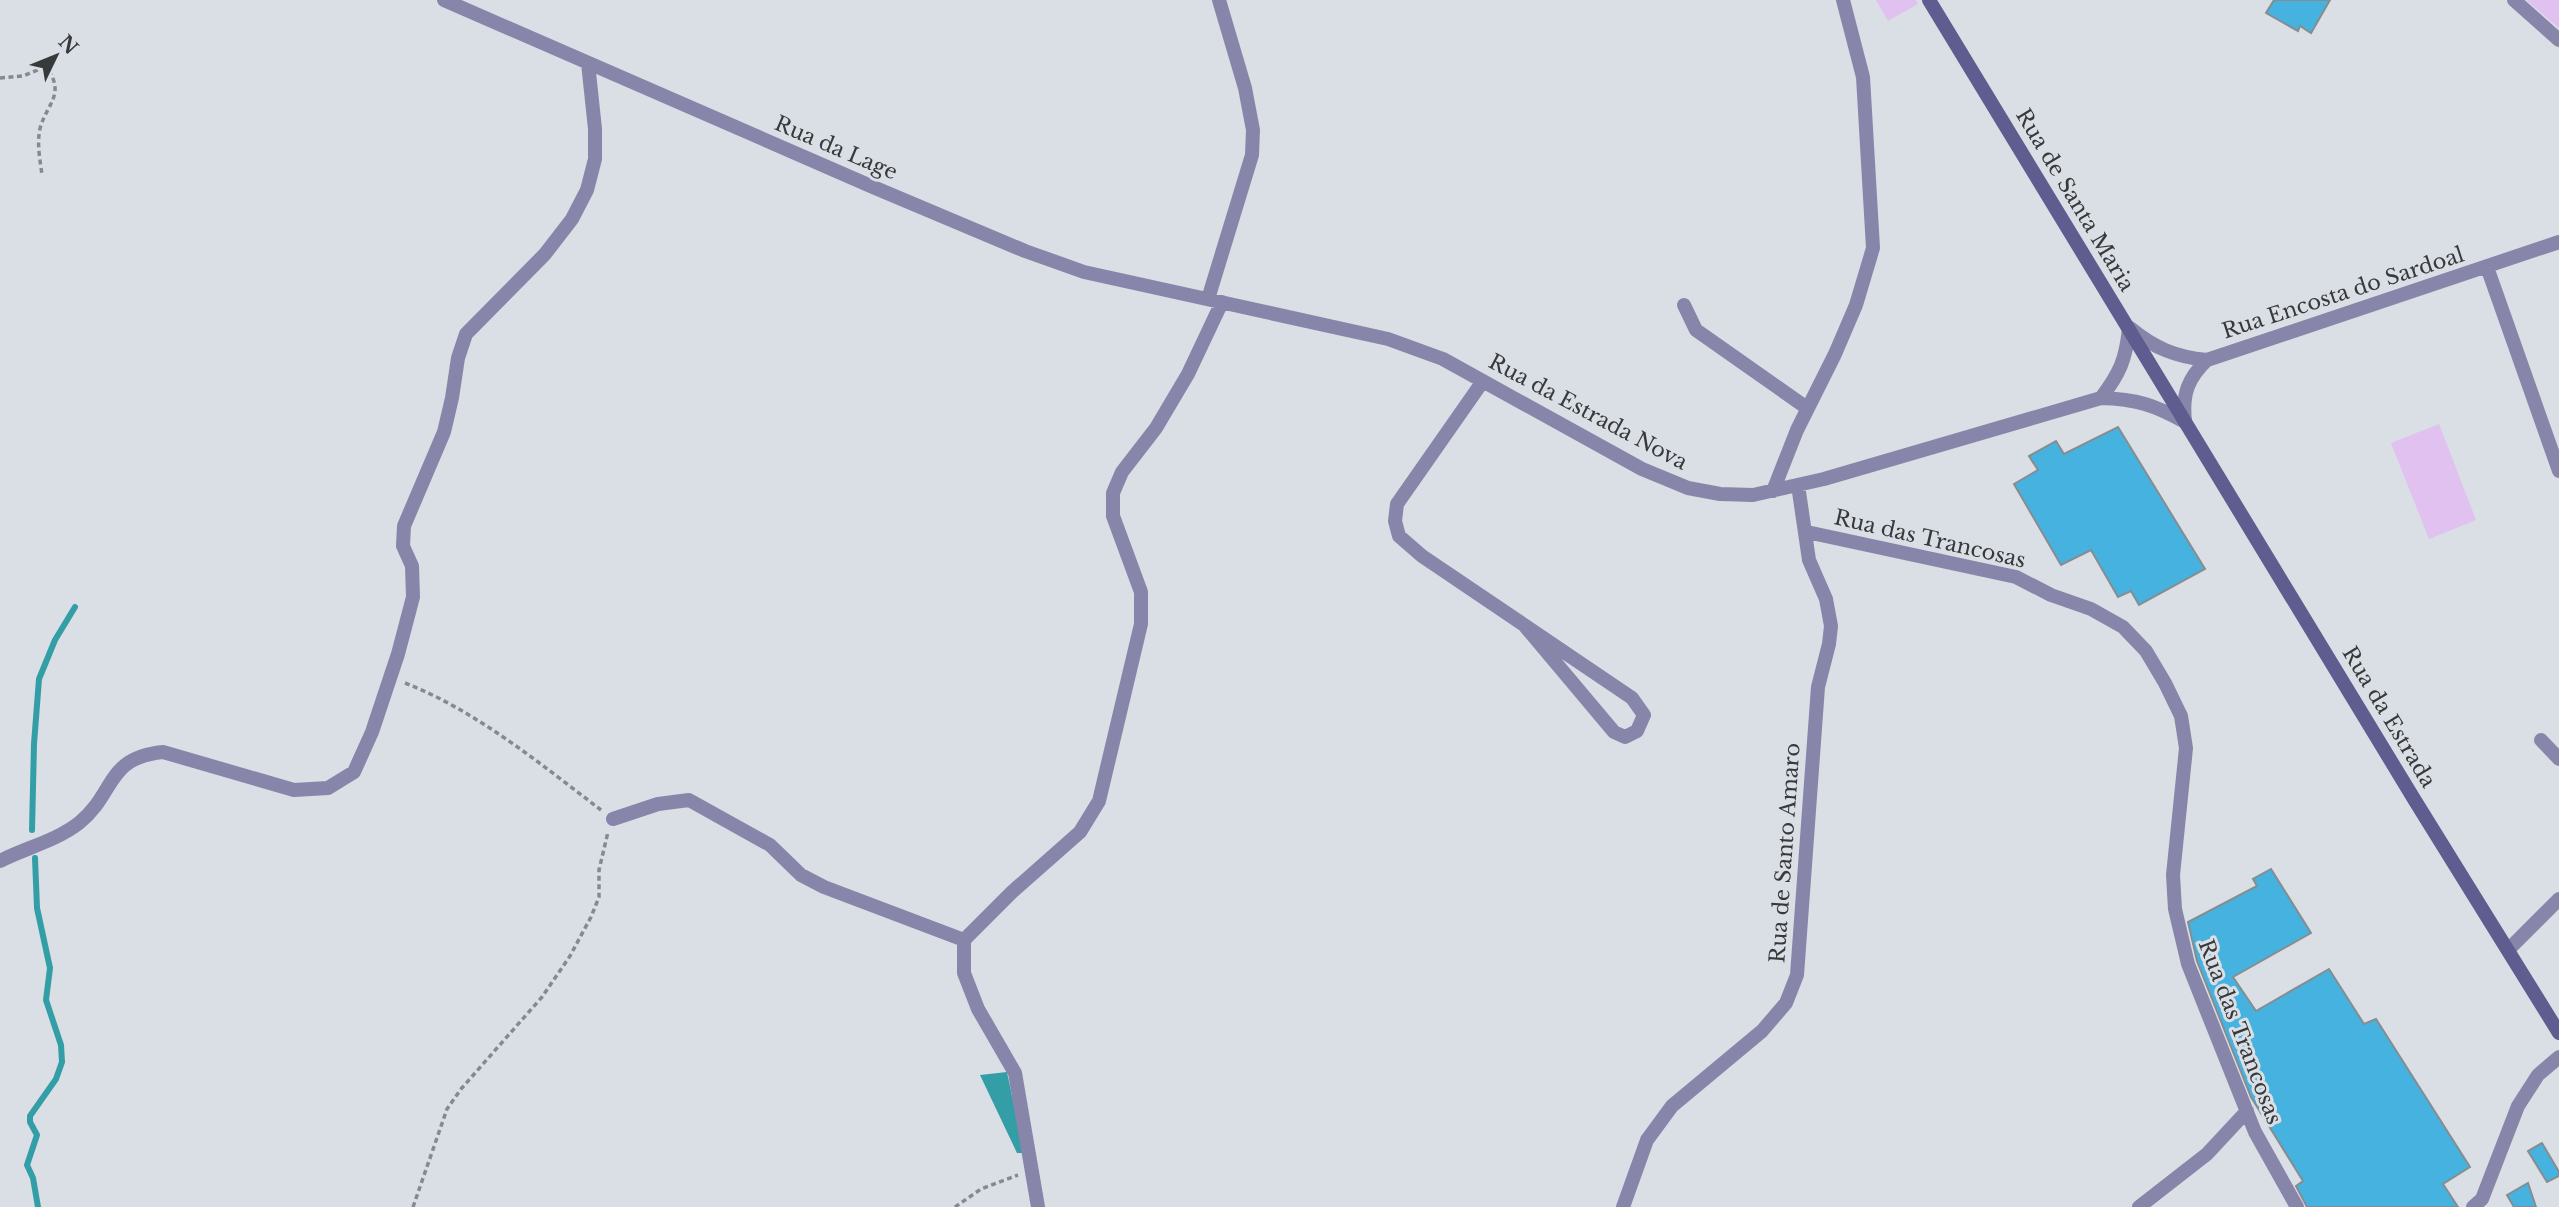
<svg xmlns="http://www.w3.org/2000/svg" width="2559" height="1207" viewBox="0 0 2559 1207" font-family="'Libre Baskerville',serif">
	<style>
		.green { fill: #e0c1f0 }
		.water { fill: #349ea6 }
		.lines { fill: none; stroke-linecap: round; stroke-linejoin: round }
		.stream { stroke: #349ea6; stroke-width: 6 }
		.building { fill: #46b2e0; stroke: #868d90; stroke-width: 2 }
		.path { stroke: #86898e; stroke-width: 3.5; stroke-dasharray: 5 3.5; stroke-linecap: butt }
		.minor { stroke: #8786aa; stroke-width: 14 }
		.secondary { stroke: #5f5c8f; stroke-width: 14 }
		.labels { text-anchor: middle; stroke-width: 6; stroke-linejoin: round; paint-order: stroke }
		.street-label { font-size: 21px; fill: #37393b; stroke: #dadee5 }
	</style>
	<rect width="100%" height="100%" fill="#dadee5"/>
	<path class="green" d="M1876,0H1916L1918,4L1888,21Z
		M2526,0H2559V28Z
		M2439,424L2476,520L2429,539L2391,443Z"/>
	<path class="water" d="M1007,1072L1024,1153H1017L980,1075Z"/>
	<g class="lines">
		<path class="stream" d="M32,830L34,744L39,679L55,640L75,607
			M35,858L37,908L50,968L46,1000L61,1045L62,1062L56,1079L30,1116V1122L37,1135L27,1165L33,1178L38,1207"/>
	</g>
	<path class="building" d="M2274,0H2330L2311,33L2300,26L2298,31L2266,13Z
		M2118,427L2205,569L2139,605L2131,591L2118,597L2091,550L2061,565L2014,484L2038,470L2029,456L2056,441L2064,454Z
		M2271,869L2311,933L2233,977L2256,1011L2329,969L2364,1024L2376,1019L2470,1167L2443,1184L2458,1207H2307L2296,1186L2303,1181L2251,1097L2197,961L2188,922L2257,886L2253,879Z
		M2542,1143L2559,1172V1176L2547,1182L2528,1151Z
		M2528,1183L2536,1207H2514L2507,1195Z"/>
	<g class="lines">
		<path class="path" d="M0,78L23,76L40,69H48C64,94 49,102 41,125C36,141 40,159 42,175
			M405,683C475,710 542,765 601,810
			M413,1207L447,1109L461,1089L542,997L570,956L591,917L599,897V870L608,832
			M955,1207L981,1189L1018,1175"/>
		<path class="minor" d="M444,0L873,187L1025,251L1084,272L1388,339L1443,359L1642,469L1688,488L1720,494L1753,495L1824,479L2101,398C2136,399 2155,405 2185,422
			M2514,0L2559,40
			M2487,267L2559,471
			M1208,299L1252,155L1253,130L1245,88L1219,0
			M1684,305L1696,330L1807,408
			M2130,328C2154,348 2176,357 2207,360
			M1483,381L1397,504L1395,521L1399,536L1422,556L1632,698L1644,715L1637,731L1625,737L1614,732L1524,625
			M2101,398C2120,373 2126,359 2129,328
			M2185,421C2182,394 2188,378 2207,360L2559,242
			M1773,491L1797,430L1835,354L1856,305L1873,248L1863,77L1843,0
			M1807,532L2016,577L2051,595L2091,609L2123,627L2146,651L2165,683L2181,716L2186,748L2173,875L2175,909L2188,964L2255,1132L2297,1207
			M2541,740L2559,759
			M613,819L658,804L689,800L770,845L801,875L824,887L964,940
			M0,861C25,848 56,841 79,823C116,793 105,758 163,752L294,790L328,788L354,772L372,732L398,654L413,597L412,566L403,546L404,526L444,432L452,398L458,358L466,334L545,254L572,219L587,190L595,159V129L588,63
			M2508,950L2559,899
			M1038,1207L1015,1073L978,1009L964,973V940L1012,892L1080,832L1099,801L1141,624V592L1113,516V493L1122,472L1156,428L1188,374L1222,302
			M1623,1207L1647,1140L1672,1106L1762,1031L1786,1003L1797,975L1818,687L1829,644L1831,626L1826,599L1809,560L1798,485
			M2139,1207L2207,1154L2247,1111
			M2473,1207L2482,1199L2518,1106L2538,1075L2559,1057"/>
		<path class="secondary" d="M1929,0L2414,799L2559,1033"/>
	</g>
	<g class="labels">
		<g class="street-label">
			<text transform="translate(836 148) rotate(23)" y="7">Rua da Lage</text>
			<text transform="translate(2075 200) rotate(59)" y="7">Rua de Santa Maria</text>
			<text transform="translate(2343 293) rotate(-18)" y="7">Rua Encosta do Sardoal</text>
			<text transform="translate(1588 412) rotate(28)" y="7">Rua da Estrada Nova</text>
			<text transform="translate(1930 539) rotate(13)" y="7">Rua das Trancosas</text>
			<text transform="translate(2389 717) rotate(59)" y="7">Rua da Estrada</text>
			<text transform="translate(1785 853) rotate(-86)" y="7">Rua de Santo Amaro</text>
			<text transform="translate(2240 1032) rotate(69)" y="7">Rua das Trancosas</text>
		</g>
	</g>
	<g transform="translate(56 56) rotate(47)" stroke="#dadee5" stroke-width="5" paint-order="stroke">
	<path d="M0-5L12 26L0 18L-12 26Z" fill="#37393b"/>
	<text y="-10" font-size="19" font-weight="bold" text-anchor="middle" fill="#37393b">N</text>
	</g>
</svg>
